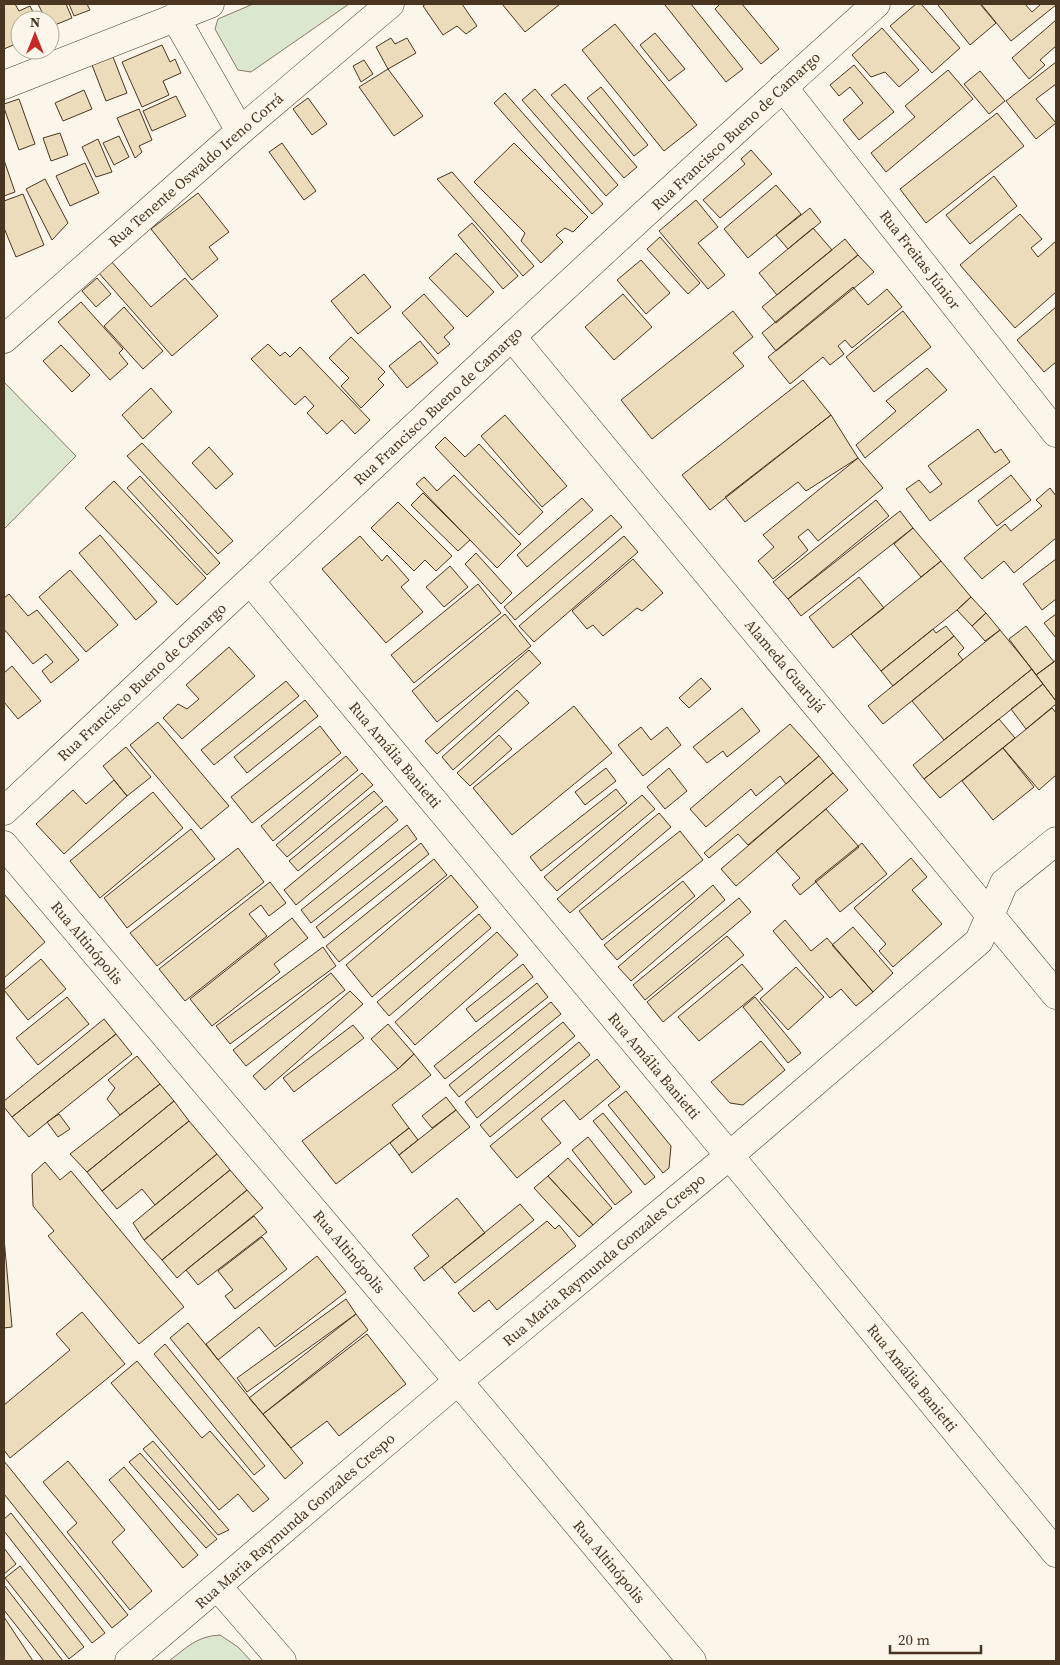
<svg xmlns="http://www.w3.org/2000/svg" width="1060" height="1665" viewBox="0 0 1060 1665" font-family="'Source Serif 4',serif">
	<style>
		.green { fill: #dce7d0; stroke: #887966 }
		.building { fill: #ecdcbc; stroke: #4a3520 }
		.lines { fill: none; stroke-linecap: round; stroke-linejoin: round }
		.minor-casing { stroke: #4a3520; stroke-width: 29 }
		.minor { stroke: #fbf6e9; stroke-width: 28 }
		.labels { text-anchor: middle; stroke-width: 4; stroke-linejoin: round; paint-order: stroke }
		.street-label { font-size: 15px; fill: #4a3520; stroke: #fbf6e9 }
	</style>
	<rect width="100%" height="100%" fill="#fbf6e9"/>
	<path class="green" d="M253,4H349L251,72L238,70L215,29L218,19Z
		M4,382L76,456L4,529Z
		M220,1635L238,1647L251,1661H169C186,1648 197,1636 220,1635Z"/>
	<path class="building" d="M4,4H15L19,11L30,6L37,20H20V42L4,49Z
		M38,4H66L72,18L50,27V20H46Z
		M69,4H87L90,10L74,16Z
		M426,4H462L477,26L466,34L457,26L443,35L423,6Z
		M502,4H560L525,32Z
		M668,4H691L743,69L726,82L665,5Z
		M720,4H742L779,49L761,64L715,9Z
		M916,4H921L960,48L932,73L890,26Z
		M940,4H980L996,23L970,45L938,5Z
		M981,4H1025L1032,12L1041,4H1056V5L1011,41Z
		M1056,20V46L1040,60L1045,65L1029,79L1012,58Z
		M615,24L697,125L664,151L582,50Z
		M882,28L919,70L899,87L885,72L871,77L852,55Z
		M655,33L685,69L669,81L640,45Z
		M391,38L395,44L407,38L416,53L388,69L376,47Z
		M162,45L170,62L175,59L181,73L163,81L169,95L142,107L122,62Z
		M113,57L127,93L106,101L92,65Z
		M364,60L373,74L361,82L353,66Z
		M1056,62V84L1036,99L1056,123L1036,139L1006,101Z
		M854,65L894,112L859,140L843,120L863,103L850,87L839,96L830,85Z
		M388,69L423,116L394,136L359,87Z
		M948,70L973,99L886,172L871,153L915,117L905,106Z
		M980,71L1005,101L989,114L964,84Z
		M565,84L637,167L624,178L551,95Z
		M601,87L648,145L634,156L587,98Z
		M535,89L618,185L606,196L522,100Z
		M84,90L92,109L63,121L55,103Z
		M505,93L603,204L592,214L494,103Z
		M176,96L186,116L152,131L143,111Z
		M308,98L327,124L312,135L293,109Z
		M19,99L35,144L19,150L4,108V104Z
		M139,109L152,140L139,146L142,152L135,158L117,118Z
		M997,113L1024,146L926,223L900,189Z
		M60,133L68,155L51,161L43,138Z
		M119,136L129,157L114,165L103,143Z
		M98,139L112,172L96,177L82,147Z
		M282,143L316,191L304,200L269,152Z
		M514,143L588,217L573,232L565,228L556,235L563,242L541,263L521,241L525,233L474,182Z
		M751,150L772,174L720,218L703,200L745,164L741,159Z
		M4,160L15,192L4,196Z
		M85,163L99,193L70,206L56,176Z
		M452,172L534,266L523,276L437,179Z
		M994,176L1017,206L970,244L946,215Z
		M45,179L68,223L52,240L26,189Z
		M776,185L801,214L748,258L724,229Z
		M198,193L229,232L209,247L218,259L192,280L151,229Z
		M23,194L44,245L16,257L4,228V201Z
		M696,200L718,227L698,243L725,275L708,289L659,231Z
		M810,208L821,222L788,249L776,235Z
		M1020,214L1042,239L1031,248L1038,257L1056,241V292L1015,328L960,265Z
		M472,223L518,276L503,289L458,235Z
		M813,228L832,250L777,295L759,273Z
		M660,237L700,283L688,294L647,249Z
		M845,239L858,255L776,323L762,307Z
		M456,253L494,292L467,317L429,278Z
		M858,255L874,272L776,351L762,333Z
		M641,260L670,293L646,314L617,280Z
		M111,261L151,307L185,278L218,316L172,356L98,272Z
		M364,274L391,307L358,334L331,301Z
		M97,278L111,294L96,307L82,291Z
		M853,287L868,305L887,289L902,307L852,348L845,340L838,346L844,354L830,365L823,357L790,384L768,357Z
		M424,294L454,328L444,337L450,344L438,354L402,313Z
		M623,294L652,327L614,360L585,327Z
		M81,302L123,349L119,353L128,364L110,380L58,322Z
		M124,307L163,351L143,369L104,326Z
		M1056,307V362L1044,372L1017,340Z
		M733,311L753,337L733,353L744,366L652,439L621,400Z
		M903,311L931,347L874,392L846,357Z
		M351,337L385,372L378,379L384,385L361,408L341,386L349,378L329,358Z
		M420,341L438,363L407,388L389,366Z
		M268,344L280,356L285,352L290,357L300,347L370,420L355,434L342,420L327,434L307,413L314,406L305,396L295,405L251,359Z
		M61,345L90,375L72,392L43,361Z
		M927,368L947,390L865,458L856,445L896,411L886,401Z
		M803,380L831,415L710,510L682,475Z
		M151,388L172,412L143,439L122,415Z
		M505,415L567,486L542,507L481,436Z
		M831,415L858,458L806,491L798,482L745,522L725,497Z
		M978,429L995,453L1001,449L1010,462L930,521L906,489L919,480L930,493L942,484L928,466Z
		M445,437L465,457L479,444L543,512L519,535L435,447Z
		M142,443L233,541L218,554L127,456Z
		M209,447L233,474L216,489L192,463Z
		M858,458L883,488L818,541L808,529L798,537L808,550L773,579L758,561L774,547L763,535Z
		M454,475L521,544L497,568L416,484L424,477L437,491Z
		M1011,475L1031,500L997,526L978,501Z
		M140,476L220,563L207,575L127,488Z
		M114,481L206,578L177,605L85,508Z
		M1050,488L1056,496V538L1014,573L1004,561L982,579L964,558L1005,524L1011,531L1042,506L1036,500Z
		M423,493L470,540L458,551L411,505Z
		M582,498L593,510L527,567L517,555Z
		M876,500L889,516L788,599L773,582Z
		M398,502L452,556L436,571L425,560L414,571L371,528Z
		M900,511L913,528L801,616L788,599Z
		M611,515L622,527L515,620L504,607Z
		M913,528L941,561L921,577L894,544Z
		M100,535L157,602L136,620L79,553Z
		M360,536L382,561L387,555L409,580L401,587L423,612L386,643L322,569Z
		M624,536L638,552L534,642L519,626Z
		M476,553L512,593L501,604L465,564Z
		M633,559L663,593L642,611L637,608L603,636L593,625L587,629L572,611Z
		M1056,559V599L1042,610L1023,584Z
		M941,561L971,597L957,610L881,671L851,634Z
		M450,566L468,587L444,607L426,587Z
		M70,570L118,625L86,652L39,597Z
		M859,577L884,608L833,648L809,617Z
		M478,584L501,613L414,683L391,655Z
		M9,594L28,616L37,610L79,660L51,683L42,671L53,662L46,654L33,664L4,629V598Z
		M971,597L986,613L972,626L957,610Z
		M986,613L1000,630L985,641L972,626Z
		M505,614L531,646L437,722L412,691Z
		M1056,614V638L1044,623Z
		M946,626L954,636L893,686L881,671L933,629L936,633Z
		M1026,626L1054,662L1036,675L1009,639Z
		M1000,630L1032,669L944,740L912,701Z
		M954,636L964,648L958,654L963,660L883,724L868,706Z
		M229,647L255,676L182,739L163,718L178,704L187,709L199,699L186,685Z
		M529,650L541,663L437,754L425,741Z
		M1056,660V701L1036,675Z
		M12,666L41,701L18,719L4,702V673Z
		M1032,669L1043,684L924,779L913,765Z
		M701,678L711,689L689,708L679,698Z
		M286,681L299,696L214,765L201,750Z
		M1043,684L1056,701V704L1026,729L1011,709Z
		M517,690L529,703L453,770L442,757Z
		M305,700L318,716L247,773L234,757Z
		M574,706L612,753L512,835L473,788Z
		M742,708L760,731L727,757L723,751L707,763L693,747Z
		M1052,708L1056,713V775L1039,790L1003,748Z
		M999,719L1015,738L940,798L924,779Z
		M158,722L229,806L201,829L130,745Z
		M790,724L819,756L786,784L780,776L756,796L751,789L706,827L690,809Z
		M320,726L341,753L252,823L231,797Z
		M641,727L651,740L667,727L681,745L643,776L618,745Z
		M499,735L512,749L470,786L457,773Z
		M126,747L151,777L127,796L103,766Z
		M1003,748L1034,787L993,820L962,781Z
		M346,756L358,770L273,841L261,826Z
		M819,756L833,773L748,845L738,834L709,858L704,853Z
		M606,768L616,781L585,805L575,792Z
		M669,768L687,791L665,809L647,787Z
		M362,773L373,785L287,857L276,845Z
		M833,773L848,790L736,886L721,869Z
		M114,780L127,796L64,854L36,824L73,790L86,804Z
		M616,789L627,803L541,871L530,857Z
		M374,791L383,801L298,871L289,861Z
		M153,792L183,828L100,898L70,861Z
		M642,795L655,809L557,891L544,877Z
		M386,806L398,820L296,905L284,890Z
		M826,809L859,847L800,895L792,885L800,878L776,851Z
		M659,813L671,827L570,913L557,899Z
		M407,825L417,839L311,923L301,910Z
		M191,829L215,859L127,928L104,898Z
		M680,831L703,860L602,940L579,911Z
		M421,843L429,854L324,938L316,927Z
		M862,843L887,874L840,912L815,881Z
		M238,848L264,882L157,966L130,933Z
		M911,858L927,877L912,890L942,924L893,967L879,951L886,944L854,908Z
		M434,859L447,875L339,962L326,946Z
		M451,875L478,907L372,997L346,965Z
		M683,881L695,896L617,960L604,945Z
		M270,882L286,903L269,916L261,905L249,914L267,936L185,1001L159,969Z
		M713,885L725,900L631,981L618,967Z
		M4,894L45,942L4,978Z
		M739,898L751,912L645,1000L633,985Z
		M479,914L491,928L389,1016L377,1002Z
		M292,918L308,938L274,964L280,972L212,1026L190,999Z
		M785,920L811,951L827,938L873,992L856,1006L841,989L830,998L773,931Z
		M853,927L893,973L873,992L832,945Z
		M497,932L518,955L415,1045L395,1022Z
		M727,936L744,955L663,1022L647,1002Z
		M323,947L336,966L230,1044L216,1026Z
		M41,959L66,989L28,1020L4,990Z
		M523,964L533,977L476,1022L466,1009Z
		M742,964L763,989L699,1041L678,1017Z
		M796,967L824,997L788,1030L760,999Z
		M331,973L345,990L246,1066L233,1050Z
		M537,983L548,997L445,1079L434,1066Z
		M350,991L363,1004L265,1090L253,1076Z
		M67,997L89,1024L38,1065L16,1038Z
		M755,997L801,1053L788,1063L743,1007Z
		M551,1002L561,1014L459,1097L449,1085Z
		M104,1019L116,1034L12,1117L4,1107V1101Z
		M563,1022L575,1036L477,1118L465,1102Z
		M388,1024L414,1054L398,1069L371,1039Z
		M353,1025L364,1038L294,1092L283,1078Z
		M116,1034L132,1054L29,1137L12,1117Z
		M761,1041L785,1070L743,1105L730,1103L711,1082Z
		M579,1042L590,1055L490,1137L480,1125Z
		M414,1054L431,1075L392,1105L409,1128L336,1184L302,1141L398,1069Z
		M137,1056L160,1084L120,1115L107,1099L115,1088L108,1080Z
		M597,1059L620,1087L580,1120L564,1100L541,1119L561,1143L517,1178L490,1146Z
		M160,1084L174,1101L87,1172L70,1154Z
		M626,1091L671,1146L669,1168L663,1173L608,1105Z
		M446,1097L456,1110L432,1128L422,1116Z
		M174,1101L189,1121L102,1191L87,1172Z
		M456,1110L470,1127L412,1173L399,1155Z
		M603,1113L655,1177L645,1185L593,1121Z
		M59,1114L70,1129L58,1137L47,1122Z
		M189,1121L217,1154L155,1205L142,1189L117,1209L102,1191Z
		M409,1128L418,1140L399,1155L390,1143Z
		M588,1137L632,1192L615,1205L572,1150Z
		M217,1154L230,1170L144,1240L133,1223Z
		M568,1158L612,1208L593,1225L548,1176Z
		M45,1162L60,1180L71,1171L184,1307L139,1344L48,1236L54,1231L33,1206L32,1174Z
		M230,1170L247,1190L162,1260L144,1240Z
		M548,1176L593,1225L579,1237L534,1188Z
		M247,1190L263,1208L186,1270L177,1278L162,1260Z
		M457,1198L485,1233L424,1281L414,1268L429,1256L412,1235Z
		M520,1204L534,1220L455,1283L442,1267Z
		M254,1216L267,1232L198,1285L186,1270Z
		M547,1221L555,1229L559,1225L576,1246L497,1310L489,1300L474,1312L458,1293Z
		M262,1237L287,1269L235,1309L225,1296L233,1290L218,1271Z
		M4,1238L12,1327L4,1328Z
		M317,1256L346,1292L275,1347L259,1327L218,1360L206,1344Z
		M346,1299L356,1314L247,1392L237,1378Z
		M82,1312L125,1364L10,1458L4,1450V1405L70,1350L56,1334Z
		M356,1314L368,1330L263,1414L249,1398Z
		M188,1323L303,1463L285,1479L170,1338Z
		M367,1334L406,1384L339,1436L327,1421L291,1448L263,1414Z
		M165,1344L265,1466L254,1475L154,1354Z
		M137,1361L202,1438L210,1431L269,1499L253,1512L238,1494L219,1510L111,1383Z
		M153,1441L229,1530L218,1535L143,1449Z
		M140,1453L217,1539L206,1548L129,1462Z
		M4,1461L128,1615L112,1628L4,1494Z
		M68,1461L125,1530L112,1542L152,1591L130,1610L67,1532L77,1523L43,1482Z
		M124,1467L198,1555L183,1568L109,1480Z
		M11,1513L105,1633L92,1643L4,1531V1519Z
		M4,1548L16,1564L4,1574Z
		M20,1566L84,1647L69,1659L5,1578Z
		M4,1585L63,1661H44L4,1610Z
		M4,1617L33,1661H4Z"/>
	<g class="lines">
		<g class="minor-casing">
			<path id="minor" d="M175,17L240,131
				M4,85L210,4
				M783,87L1056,433
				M512,337L1056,995
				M4,339L240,131L390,4
				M250,581L748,1178L1056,1553
				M4,811C293,541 581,268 876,4
				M4,845L480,1407L692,1661
				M218,1587L282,1661
				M129,1661L458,1381L729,1156L979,941L1004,883L1056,841"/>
		</g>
		<use href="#minor" class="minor"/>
	</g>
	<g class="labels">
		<g class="street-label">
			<text transform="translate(736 131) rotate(-43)" y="5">Rua Francisco Bueno de Camargo</text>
			<text transform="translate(196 170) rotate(-41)" y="5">Rua Tenente Oswaldo Ireno Corrá</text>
			<text transform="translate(920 260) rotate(52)" y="5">Rua Freitas Júnior</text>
			<text transform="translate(438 406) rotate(-43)" y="5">Rua Francisco Bueno de Camargo</text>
			<text transform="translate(785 666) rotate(50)" y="5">Alameda Guarujá</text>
			<text transform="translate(142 682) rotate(-43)" y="5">Rua Francisco Bueno de Camargo</text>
			<text transform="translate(395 755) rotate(50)" y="5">Rua Amália Banietti</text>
			<text transform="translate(87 943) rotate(50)" y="5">Rua Altinópolis</text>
			<text transform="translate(654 1066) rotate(50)" y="5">Rua Amália Banietti</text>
			<text transform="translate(349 1252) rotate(50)" y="5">Rua Altinópolis</text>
			<text transform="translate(604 1260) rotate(-40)" y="5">Rua Maria Raymunda Gonzales Crespo</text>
			<text transform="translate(912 1378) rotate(51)" y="5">Rua Amália Banietti</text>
			<text transform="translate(295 1521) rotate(-41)" y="5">Rua Maria Raymunda Gonzales Crespo</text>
			<text transform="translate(609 1562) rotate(50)" y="5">Rua Altinópolis</text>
		</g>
	</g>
	<rect width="1060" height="1665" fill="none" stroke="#4a3520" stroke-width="10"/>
	<g transform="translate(35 35)"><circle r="24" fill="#fbf6e9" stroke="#b4a999"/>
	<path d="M0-4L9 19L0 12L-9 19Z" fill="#c62828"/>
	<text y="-8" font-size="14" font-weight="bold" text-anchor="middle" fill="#4a3520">N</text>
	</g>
	<path d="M890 1645v8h91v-8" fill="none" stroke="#4a3520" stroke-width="2.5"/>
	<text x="898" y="1645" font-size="15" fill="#4a3520" stroke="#fbf6e9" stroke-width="4" paint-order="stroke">20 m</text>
</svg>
